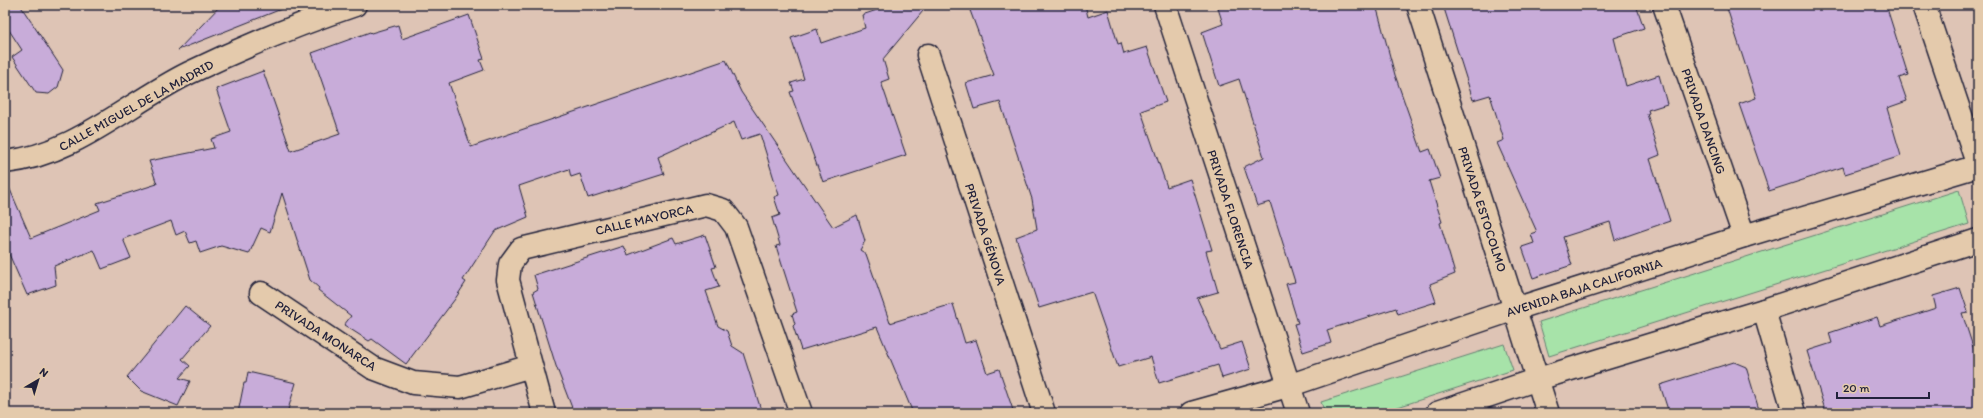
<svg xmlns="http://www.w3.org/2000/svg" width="1983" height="418" viewBox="0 0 1983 418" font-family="Itim,sans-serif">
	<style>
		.green { fill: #a7e3a9; stroke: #648272 }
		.building { fill: #c8acd9; stroke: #22223b }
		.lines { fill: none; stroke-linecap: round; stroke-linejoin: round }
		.minor-casing { stroke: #22223b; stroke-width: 25 }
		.tertiary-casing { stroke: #22223b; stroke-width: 25 }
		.minor { stroke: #e4caac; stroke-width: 22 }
		.tertiary { stroke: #e4caac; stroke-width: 22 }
		.labels { text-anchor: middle; stroke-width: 4; stroke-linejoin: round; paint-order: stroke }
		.street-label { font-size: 13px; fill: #22223b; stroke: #e4caac }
	</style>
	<rect width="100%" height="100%" fill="#dec4b5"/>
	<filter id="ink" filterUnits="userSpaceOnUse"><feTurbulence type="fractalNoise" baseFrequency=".025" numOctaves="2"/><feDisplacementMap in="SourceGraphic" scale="8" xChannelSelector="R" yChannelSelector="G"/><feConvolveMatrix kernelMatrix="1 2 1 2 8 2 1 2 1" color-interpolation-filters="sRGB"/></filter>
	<g filter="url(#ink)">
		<path class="green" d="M1959,190L1969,224L1549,356L1539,322Z
			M1504,344L1513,370L1379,413H1325L1321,402Z"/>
		<path class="building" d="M5,5H20L63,70L58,87L49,94L36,93L12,57L22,50L5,24Z
			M221,5H289V6L178,50Z
			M892,5H928L883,59L889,79L881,82L906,155L823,182L790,92L794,91L791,83L804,79L791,38L817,29L821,43L865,28L862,15Z
			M968,5H1085L1088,17L1108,10L1118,44L1121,43L1124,54L1147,47L1166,102L1141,111L1167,187L1190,179L1212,250L1206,251L1218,292L1197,298L1220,349L1242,342L1251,369L1222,378L1218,365L1159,383L1151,357L1118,367L1092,292L1039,308L1016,237L1037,229L1032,199L1000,102L974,109L966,83L994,75Z
			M1217,5H1376L1395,75L1422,152L1430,149L1440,178L1429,181L1442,222L1440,223L1455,274L1430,284L1436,302L1398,314L1396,308L1327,330L1331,343L1303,352L1294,324L1298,323L1286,284L1295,282L1270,202L1257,206L1244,167L1264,157L1239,79L1219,86L1202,32L1223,24Z
			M1443,5H1636L1644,28L1614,38L1626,86L1659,75L1667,104L1648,110L1649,113L1647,114L1660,155L1650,159L1670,221L1615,240L1610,222L1563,237L1572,265L1533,278L1522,247L1534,243L1531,234L1537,232L1497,143L1504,140L1490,95L1473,100Z
			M1726,5H1886L1908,75L1899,78L1907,101L1887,108L1901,156L1845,174L1843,167L1769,191L1739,104L1756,98Z
			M469,15L484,59L480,60L484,70L449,83L471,147L726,60L741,92L833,227L857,215L865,241L860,250L866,254L890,323L953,304L965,343L976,340L987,373L999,369L1014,413H913L877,327L801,350L793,326L795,324L792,314L797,312L776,246L780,245L772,218L780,215L774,197L779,195L760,134L741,140L734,122L658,157L664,174L588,198L580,174L571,177L569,169L519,186L528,217L495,231L463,280L466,282L455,299L406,364L372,339L369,341L344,325L351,316L318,290L319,288L310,280L282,193L270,232L261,228L249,254L221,246L200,253L196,241L190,243L185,231L176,235L171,221L123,239L131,258L102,269L94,250L54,266L56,285L27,295L5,245V178L31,238L100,210L97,203L157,184L149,161L214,148L211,139L231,132L216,89L263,71L291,151L340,134L312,53L370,32L371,33L398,25L402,39Z
			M705,235L716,267L712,268L719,287L706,291L718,326L727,331L732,346L743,353L762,413H574L556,366L533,292L538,289L534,275L624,246L628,255L673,238L676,244Z
			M1960,288L1968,312L1962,313L1978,362V413H1826L1807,351L1832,343L1829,333L1877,317L1880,326L1936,308L1933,296Z
			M185,306L210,326L182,359L190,366L179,378L190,381L178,406L141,391L127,377Z
			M1734,362L1746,367L1760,413H1669L1660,385Z
			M248,372L296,383L287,413H238L244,383H246Z"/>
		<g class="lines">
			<g class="minor-casing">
				<path id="minor" d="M1165,5L1298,413
					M1418,5L1548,413
					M1664,5L1744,236
					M1924,5L1978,166
					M928,55L1044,413
					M261,293L373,368L413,383L460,387L531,366
					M1764,310L1794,413
					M544,413L508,280L510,264L521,249L706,205L723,210L736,227L801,413"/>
			</g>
			<g class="tertiary-casing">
				<path id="tertiary" d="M5,162C75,155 128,103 189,73C243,47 299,24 355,5
					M1191,413L1288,386L1515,309L1744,236L1978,166
					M1437,413L1538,379L1764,310L1978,240"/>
			</g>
			<use href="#minor" class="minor"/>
			<use href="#tertiary" class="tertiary"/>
		</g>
	</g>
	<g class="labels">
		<g class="street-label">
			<text transform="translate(136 105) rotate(-29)" y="5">CALLE MIGUEL DE LA MADRID</text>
			<text transform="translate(1704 121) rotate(71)" y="5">PRIVADA DANCING</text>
			<text transform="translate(1231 209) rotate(72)" y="5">PRIVADA FLORENCIA</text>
			<text transform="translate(1483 209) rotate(72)" y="5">PRIVADA ESTOCOLMO</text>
			<text transform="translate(644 219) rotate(-13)" y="5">CALLE MAYORCA</text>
			<text transform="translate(986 234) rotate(72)" y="5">PRIVADA GÉNOVA</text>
			<text transform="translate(1584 287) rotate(-18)" y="5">AVENIDA BAJA CALIFORNIA</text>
			<text transform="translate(326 335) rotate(33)" y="5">PRIVADA MONARCA</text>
		</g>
	</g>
	<rect width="1983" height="418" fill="none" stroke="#e4caac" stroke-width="20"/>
	<rect x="10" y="10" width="1963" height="398" fill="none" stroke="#22223b" stroke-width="1.5" filter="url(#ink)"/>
	<g transform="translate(38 380) rotate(38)" stroke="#e4caac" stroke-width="3" paint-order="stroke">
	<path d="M0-3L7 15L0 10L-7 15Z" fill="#22223b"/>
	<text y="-6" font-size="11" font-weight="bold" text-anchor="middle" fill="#22223b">N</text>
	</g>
	<path d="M1837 392v6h92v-6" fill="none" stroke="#22223b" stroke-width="2"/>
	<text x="1843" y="392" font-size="12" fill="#22223b" stroke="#e4caac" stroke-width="3" paint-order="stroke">20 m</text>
</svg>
